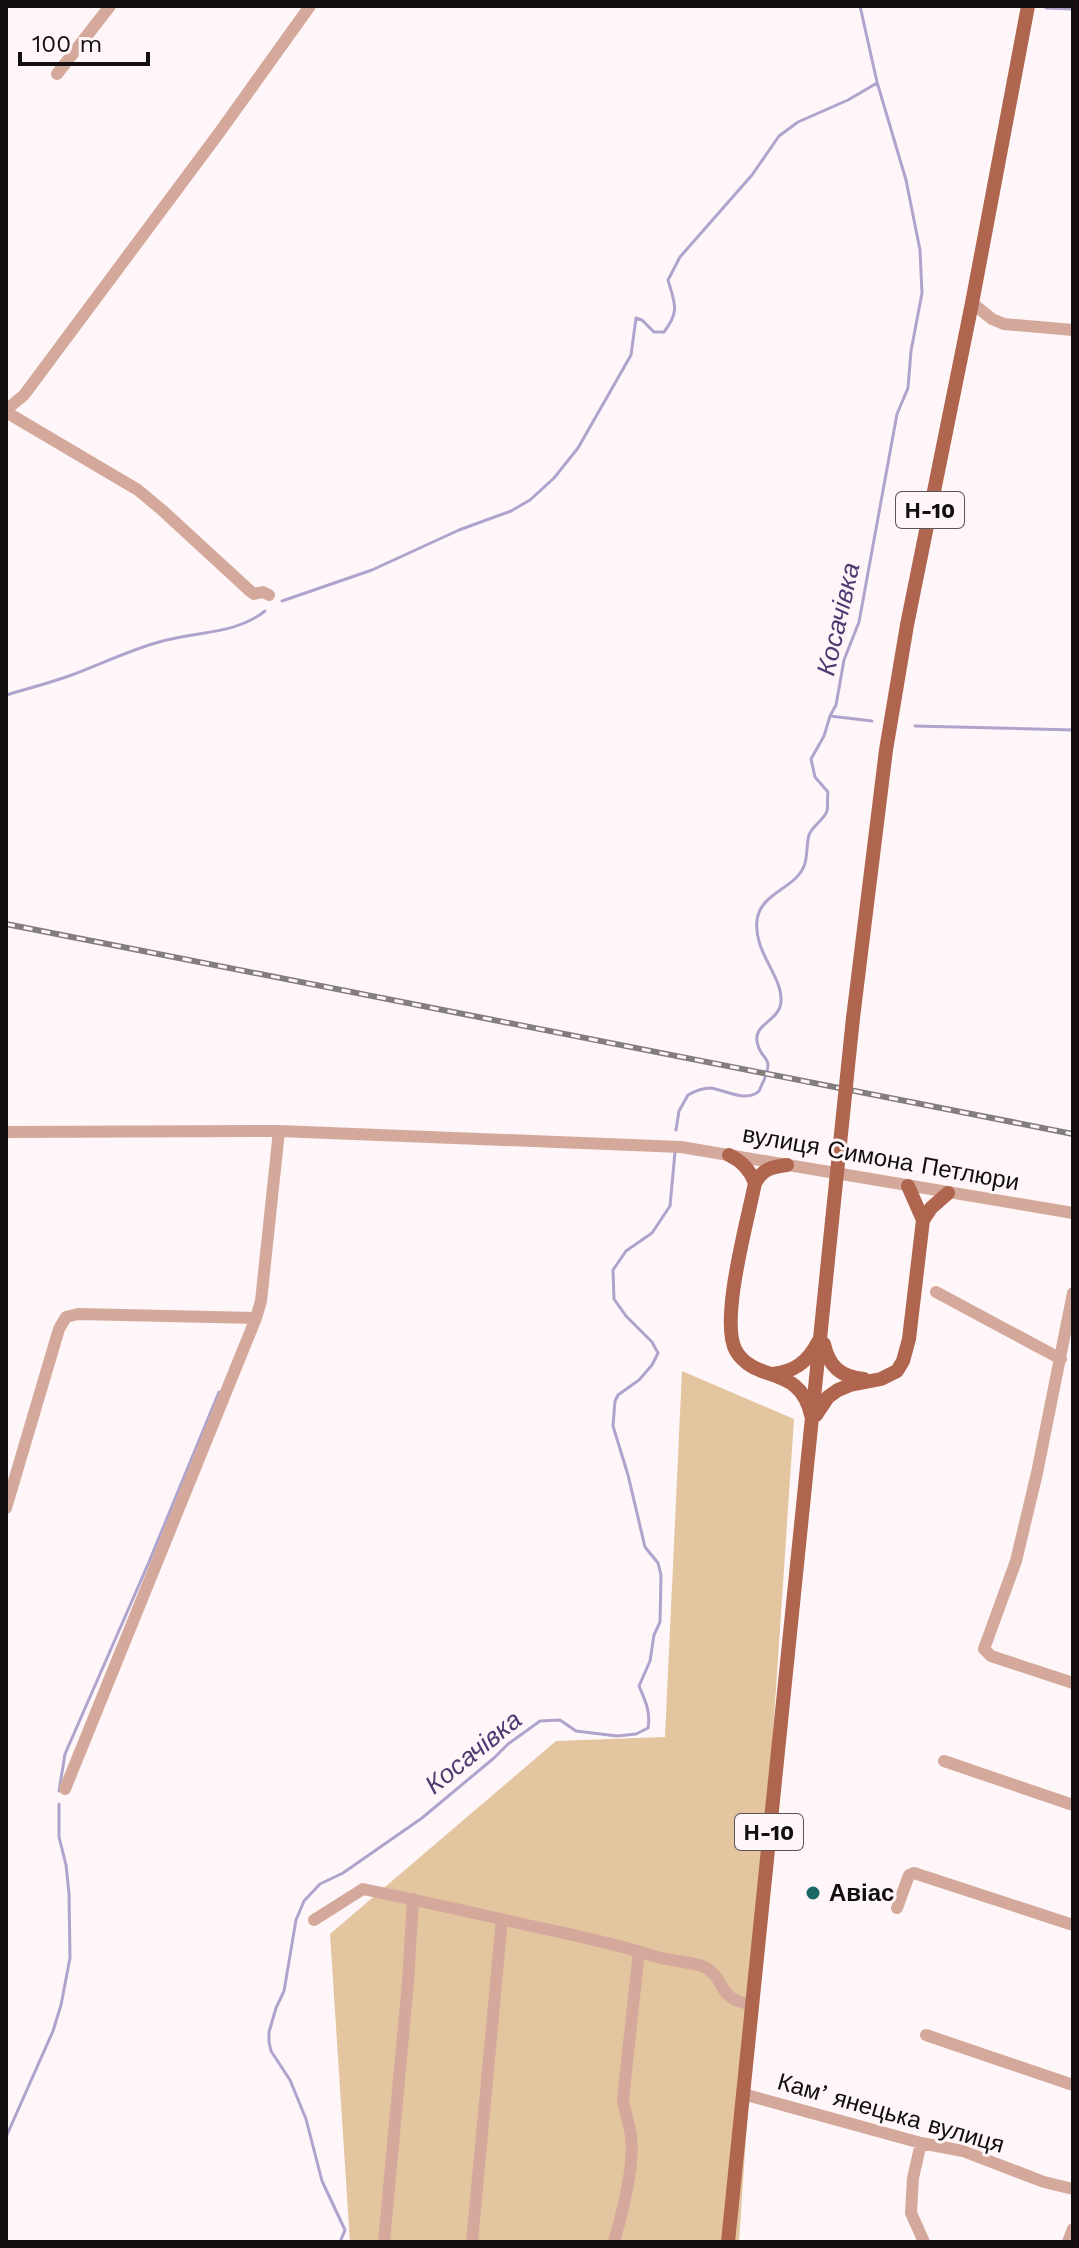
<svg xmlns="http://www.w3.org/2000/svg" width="1079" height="2248" viewBox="0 0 1079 2248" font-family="'Work Sans',sans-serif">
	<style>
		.green { fill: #e3c5a0 }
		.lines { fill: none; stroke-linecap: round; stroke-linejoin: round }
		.stream { stroke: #aea4ce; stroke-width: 3 }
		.minor { stroke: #d4a99c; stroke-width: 12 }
		.major { stroke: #af654e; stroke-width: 14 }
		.rail-casing { stroke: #837d7e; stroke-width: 6 }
		.rail { stroke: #fef6f8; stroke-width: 3; stroke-dasharray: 9; stroke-linecap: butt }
		.major-bridge { stroke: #af654e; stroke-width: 14 }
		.poi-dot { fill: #1a6866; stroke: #fef6f8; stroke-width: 3 }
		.labels { text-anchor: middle; stroke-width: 6; stroke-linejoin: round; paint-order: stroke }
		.shield { fill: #fef6f8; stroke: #5a5455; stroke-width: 2 }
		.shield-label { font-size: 22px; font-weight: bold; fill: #130e0f }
		.street-label { font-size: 24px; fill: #130e0f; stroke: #fef6f8 }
		.poi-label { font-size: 24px; font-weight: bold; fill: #130e0f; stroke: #fef6f8; text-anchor: start }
		.water-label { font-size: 26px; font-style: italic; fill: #4c3c72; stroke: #fef6f8 }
	</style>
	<rect width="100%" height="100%" fill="#fef6f8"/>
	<path class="green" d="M682,1371L794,1419L739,2242H350L330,1934L556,1741L665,1737Z"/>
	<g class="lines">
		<path class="stream" d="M1046,8L1073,9
			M282,601L372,570L459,530L511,511L530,500L554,478L578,448L631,355L636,318L642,320L654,332H664C680,311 675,304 668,280L680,257L752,175L779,136L798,122L848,100L877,83
			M6,695C26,689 46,684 66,677C97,666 127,651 159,642C195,631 235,635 265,611
			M830,716L872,721
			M915,726L1073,730
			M676,1130L679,1111L688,1095C695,1091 703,1088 711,1088C725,1090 747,1103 759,1091C760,1089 763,1082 764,1080C775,1054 760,1062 757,1041C754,1024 780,1020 781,1002C783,976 753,952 757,920C761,892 795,889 804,866C808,857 806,845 809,835C812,826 824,820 827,811C828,806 827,798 828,792L815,777L811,759L824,736L830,716L836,705L844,660L859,622L897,414L908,388L911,351L922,293L920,250L906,180L877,82L860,6
			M59,1791L65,1754L149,1562L219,1392
			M6,2137L53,2031L61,2005L70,1958L69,1893L66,1865L59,1837V1804
			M340,2242L345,2230L322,2181L306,2119L290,2080L271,2051L269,2042V2032L276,2008L284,1991L296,1920L304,1901L320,1884L343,1873L422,1818L494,1758L508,1744L540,1721L560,1720L576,1731L617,1736L636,1734L648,1728C651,1712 645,1700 639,1686L650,1661L654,1635L660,1622L661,1575L658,1563L645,1547L628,1475L613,1426L615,1401L618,1395L639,1380L652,1365L658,1353L652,1342L626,1316L614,1299L613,1270L626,1251L652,1233L670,1206L675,1152"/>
		<path class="minor" d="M57,74L110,6
			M972,303L992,319L1004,324L1073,330
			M6,410L24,395L219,133L310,6
			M6,412L138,490L162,510L250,591L254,594L263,592L269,595
			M6,1132L279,1131L681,1147L1073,1213
			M936,1292L1061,1359
			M1073,1293L1037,1473L1016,1561L984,1649L991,1656L1073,1683
			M6,1508L59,1329L66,1317L78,1314L256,1318
			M944,1761L1073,1805
			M65,1789L256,1318L261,1301L279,1131
			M897,1908L909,1875L914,1873L1073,1925
			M314,1920L363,1889C415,1900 467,1911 518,1923C564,1933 610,1942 654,1956C669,1961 686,1961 702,1966C727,1976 715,2001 752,2004
			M926,2035L1073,2085
			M743,2094L921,2143L963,2151L1044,2182L1073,2189
			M921,2143L913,2178L911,2213L924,2242
			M384,2242L408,1982L413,1899
			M472,2242L502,1919
			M614,2242C622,2214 635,2165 631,2136C629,2123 625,2112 623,2099L639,1951
			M1068,2242L1073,2229"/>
		<path class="major" d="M853,1018L886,750L907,625L972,303L1028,6
			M729,1155C742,1161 750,1170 755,1183
			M787,1165C771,1167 763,1169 755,1183C748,1219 719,1322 736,1351C756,1384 800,1364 811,1415
			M923,1220L931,1208L948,1193
			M824,1344C829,1367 841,1377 864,1379
			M772,1374C794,1372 808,1362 818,1342
			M816,1415L828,1397L838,1390L850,1385L881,1379L897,1371L903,1361L909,1339L923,1220L908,1186
			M728,2242L832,1221"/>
		<g class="rail-casing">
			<path id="rail" d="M6,924L1073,1134"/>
		</g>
		<use href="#rail" class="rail"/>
		<path class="major-bridge" d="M832,1221L853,1018"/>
	</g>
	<circle class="poi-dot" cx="813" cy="1893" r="8"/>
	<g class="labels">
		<g class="shield">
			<rect x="896" y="492" width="68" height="36" rx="6"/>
			<rect x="735" y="1814" width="68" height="36" rx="6"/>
		</g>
		<g class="shield-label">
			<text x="930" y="518">Н-10</text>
			<text x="769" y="1840">Н-10</text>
		</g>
		<g class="street-label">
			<text transform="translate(881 1158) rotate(10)" y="8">вулиця Симона Петлюри</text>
			<text transform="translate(891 2113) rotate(16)" y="8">Камʼянецька вулиця</text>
		</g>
		<g class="poi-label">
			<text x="829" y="1901">Авіас</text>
		</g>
		<g class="water-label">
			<text transform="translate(838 619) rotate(-77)" y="9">Косачівка</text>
			<text transform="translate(473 1752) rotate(-39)" y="9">Косачівка</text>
		</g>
	</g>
	<rect width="1079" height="2248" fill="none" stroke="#130e0f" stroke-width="16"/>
	<path d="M20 52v12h128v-12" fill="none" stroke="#130e0f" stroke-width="4"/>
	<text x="32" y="52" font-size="24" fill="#130e0f" stroke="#fef6f8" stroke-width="6" paint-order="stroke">100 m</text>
</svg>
